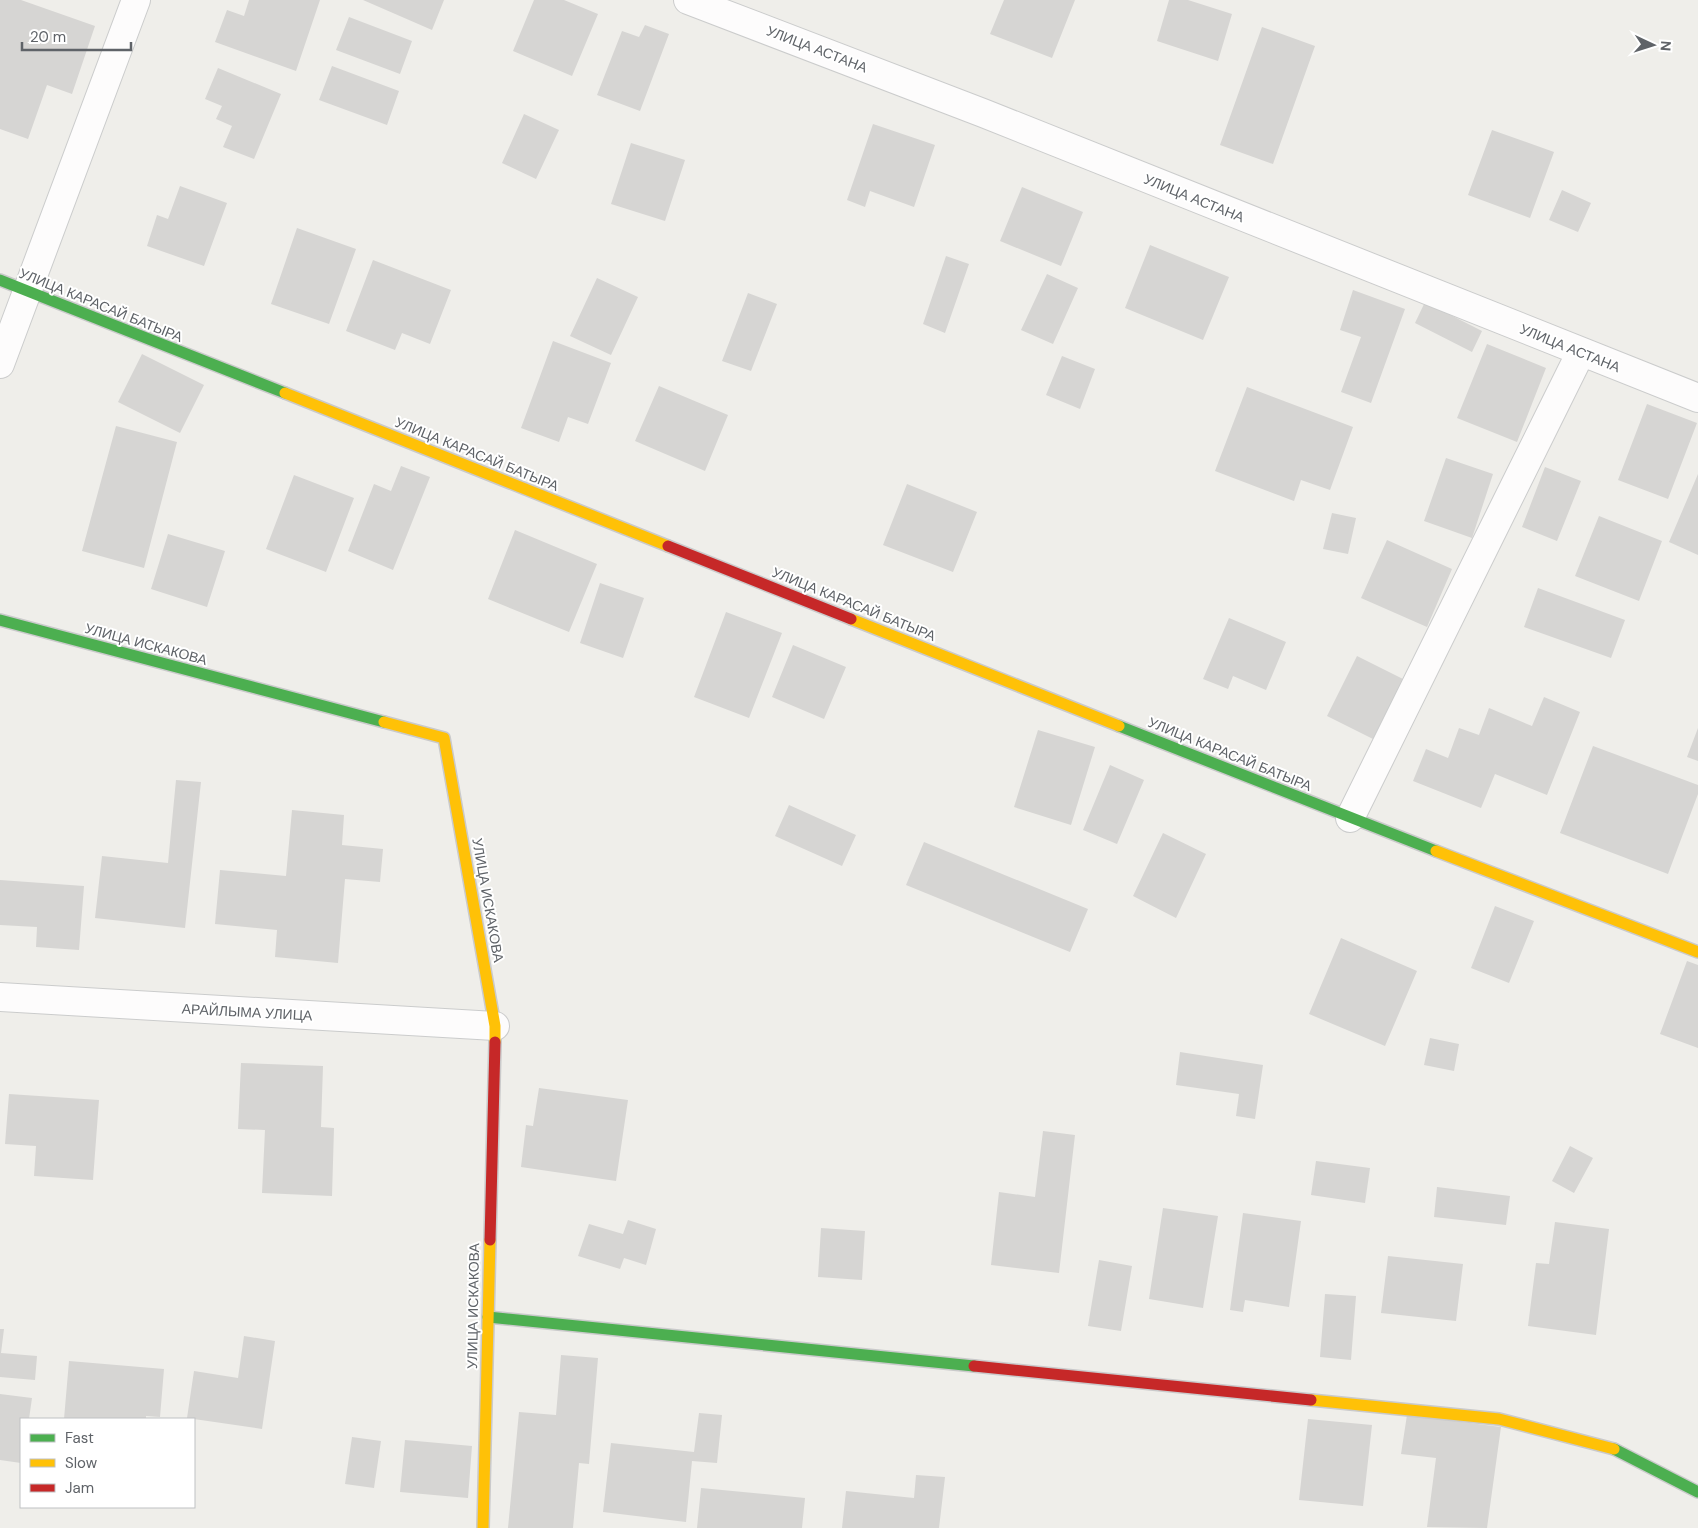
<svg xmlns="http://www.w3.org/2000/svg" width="1698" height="1528" viewBox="0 0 1698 1528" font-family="'DM Sans',sans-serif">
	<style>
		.building { fill: #d6d5d3 }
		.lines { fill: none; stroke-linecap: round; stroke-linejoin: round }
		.street-casing { stroke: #cbcccc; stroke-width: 30 }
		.fast-casing { stroke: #cacacb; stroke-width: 14 }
		.slow-casing { stroke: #cacacb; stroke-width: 14 }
		.jam-casing { stroke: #cacacb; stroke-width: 14 }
		.street { stroke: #fdfcfc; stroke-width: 28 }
		.fast { stroke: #4caf50; stroke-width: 11 }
		.slow { stroke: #ffc107; stroke-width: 11 }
		.jam { stroke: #c62828; stroke-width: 11 }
		.labels { text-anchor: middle; stroke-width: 4; stroke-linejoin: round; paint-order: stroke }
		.street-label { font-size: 14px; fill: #5f6368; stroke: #fff }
	</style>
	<rect width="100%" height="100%" fill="#efeeea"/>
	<path class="building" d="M0,0H21L95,26L72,94L47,85L28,139L0,129Z
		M249,0H320L296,71L215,42L227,10L244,16Z
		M363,0H444L432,30Z
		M534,0H564L598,14L572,76L513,51Z
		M1004,0H1075L1052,58L990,34Z
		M1169,0H1188L1232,14L1218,61L1157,41Z
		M349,17L412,41L400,74L336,50Z
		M645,25L669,34L640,111L597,95L622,31L639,37Z
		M1262,27L1315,46L1273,164L1220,145Z
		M332,66L399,91L387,125L319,100Z
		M218,68L281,94L254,159L223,147L232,126L216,119L222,106L205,99Z
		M524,114L559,130L536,179L502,163Z
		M873,124L935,145L914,207L870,191L865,207L847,200Z
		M1492,130L1554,152L1530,218L1468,195Z
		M631,143L685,160L665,221L611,204Z
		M180,186L227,203L204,266L147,246L157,215L168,219Z
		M1022,187L1083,212L1061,266L1000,241Z
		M1562,190L1591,203L1578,232L1549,220Z
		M297,228L356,249L329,324L271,304Z
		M1150,245L1229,277L1203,340L1125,308Z
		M946,256L969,264L945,333L923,324Z
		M373,260L451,290L430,344L402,333L395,350L346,331Z
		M1047,274L1078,288L1053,344L1021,330Z
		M597,278L638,297L611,355L570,336Z
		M1353,290L1405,309L1371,403L1341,392L1361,337L1340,330Z
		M748,293L777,304L751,371L722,361Z
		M1425,302L1482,331L1472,352L1415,323Z
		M553,341L611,363L588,424L568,417L559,442L521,428Z
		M1487,344L1546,368L1517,442L1457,418Z
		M142,354L204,385L180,433L118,402Z
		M1062,356L1095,369L1080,409L1046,395Z
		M659,386L728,415L705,471L635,441Z
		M1247,387L1353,427L1330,490L1301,480L1294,501L1215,471Z
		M1647,404L1697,423L1668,499L1618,480Z
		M116,426L177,442L144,568L82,551Z
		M1446,458L1493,474L1472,538L1424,521Z
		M401,466L430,477L393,570L348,551L374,484L391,491Z
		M1545,467L1581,481L1557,541L1522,527Z
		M1698,474V555L1669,542Z
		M294,475L354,498L326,572L266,549Z
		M907,484L977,512L953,572L883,545Z
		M1332,513L1356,518L1348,554L1323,549Z
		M1599,516L1662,541L1639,601L1575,576Z
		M515,530L597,564L569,632L488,599Z
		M168,534L225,551L207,607L151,589Z
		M1387,540L1452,569L1427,627L1361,598Z
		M600,583L644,598L623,658L580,643Z
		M1538,588L1625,620L1611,658L1524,627Z
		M726,612L782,633L749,718L694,697Z
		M1229,618L1286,642L1266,690L1233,676L1228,689L1203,679Z
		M793,645L846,667L824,719L772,697Z
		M1357,656L1403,679L1373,739L1327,716Z
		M1544,697L1580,712L1547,795L1495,774L1481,808L1413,781L1426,749L1448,758L1459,728L1479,735L1489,708L1532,726Z
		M1698,728V761L1687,757Z
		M1038,730L1095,747L1071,825L1014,807Z
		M1593,746L1698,785V794L1668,874L1560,833Z
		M1110,765L1144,780L1117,844L1083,830Z
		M176,780L201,782L185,928L95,918L102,856L168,863Z
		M789,805L856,835L842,866L775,836Z
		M292,810L344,815L342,845L383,849L380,882L345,879L338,963L275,957L277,930L215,924L220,870L286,876Z
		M1163,833L1206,854L1176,918L1133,896Z
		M924,842L1088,909L1070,952L906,885Z
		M0,880L84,886L79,950L36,947L37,927L0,925Z
		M1495,906L1534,921L1509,983L1471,968Z
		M1341,938L1417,971L1385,1046L1309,1014Z
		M1687,961L1698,965V1048L1660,1034Z
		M1430,1038L1459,1044L1454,1071L1424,1065Z
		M1180,1052L1263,1065L1255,1119L1236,1116L1239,1094L1176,1085Z
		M241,1063L323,1066L321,1127L334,1128L332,1196L262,1193L265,1130L238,1129Z
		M539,1088L628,1100L616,1181L521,1167L526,1125L533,1126Z
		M9,1094L99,1100L93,1180L34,1176L36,1146L5,1144Z
		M1043,1131L1075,1135L1059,1273L991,1265L999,1192L1035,1197Z
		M1570,1146L1593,1158L1574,1193L1552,1181Z
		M1316,1161L1370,1168L1365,1203L1311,1195Z
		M1437,1187L1510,1196L1506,1225L1434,1217Z
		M1163,1208L1218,1216L1203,1308L1149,1299Z
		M1243,1213L1301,1221L1289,1307L1245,1300L1243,1312L1230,1310Z
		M628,1220L656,1229L646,1265L624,1258L620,1269L578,1256L589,1224L623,1234Z
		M1555,1222L1609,1229L1596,1335L1528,1326L1536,1263L1549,1264Z
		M821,1228L865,1231L862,1280L818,1277Z
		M1388,1256L1463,1264L1456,1321L1381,1313Z
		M1099,1260L1132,1266L1121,1331L1088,1326Z
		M1325,1294L1356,1296L1351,1360L1320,1357Z
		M0,1329H4L1,1353L37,1356L35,1380L0,1377Z
		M244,1336L275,1341L262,1429L187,1418L194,1371L238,1378Z
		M561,1355L598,1358L589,1464L579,1463L573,1528H508L519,1412L556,1415Z
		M69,1361L164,1369L160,1417L146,1416V1419H64Z
		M0,1394L32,1398L29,1419H21V1463L0,1460Z
		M699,1413L722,1415L717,1463L692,1461L686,1522L603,1512L611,1443L694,1452Z
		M1407,1415L1501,1427L1487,1528L1427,1527L1436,1458L1401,1454Z
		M1308,1419L1372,1425L1363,1506L1299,1500Z
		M352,1437L381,1441L374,1488L345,1484Z
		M405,1440L472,1446L468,1498L400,1492Z
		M916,1475L945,1477L939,1528H842L846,1491L914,1498Z
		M701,1488L805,1498L802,1528H697Z"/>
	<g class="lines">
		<g class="street-casing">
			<path id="street" d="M688,0L983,113L1698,398
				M0,364L136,0
				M1350,818L1581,352
				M0,997L495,1026"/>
		</g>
		<g class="fast-casing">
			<path id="fast" d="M0,280L285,393
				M0,620L384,722
				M1119,726L1436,851
				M488,1317L974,1366
				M1614,1449L1698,1492"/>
		</g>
		<g class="slow-casing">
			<path id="slow" d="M285,393L668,546
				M851,619L1119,726
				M384,722L444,738L495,1026V1042
				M1436,851L1698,952
				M1311,1400L1499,1419L1614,1449
				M483,1528L490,1240"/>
		</g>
		<g class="jam-casing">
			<path id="jam" d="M668,546L851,619
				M490,1240L495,1042
				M974,1366L1311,1400"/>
		</g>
		<use href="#street" class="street"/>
		<use href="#fast" class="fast"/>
		<use href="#slow" class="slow"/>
		<use href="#jam" class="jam"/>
	</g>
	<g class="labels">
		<g class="street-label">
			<text transform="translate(817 49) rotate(21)" y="5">УЛИЦА АСТАНА</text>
			<text transform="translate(1194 198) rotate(22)" y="5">УЛИЦА АСТАНА</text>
			<text transform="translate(101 305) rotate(22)" y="5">УЛИЦА КАРАСАЙ БАТЫРА</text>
			<text transform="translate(1570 348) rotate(22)" y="5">УЛИЦА АСТАНА</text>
			<text transform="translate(477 454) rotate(22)" y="5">УЛИЦА КАРАСАЙ БАТЫРА</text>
			<text transform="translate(854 604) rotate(22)" y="5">УЛИЦА КАРАСАЙ БАТЫРА</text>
			<text transform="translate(146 644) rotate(15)" y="5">УЛИЦА ИСКАКОВА</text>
			<text transform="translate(1230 754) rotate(22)" y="5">УЛИЦА КАРАСАЙ БАТЫРА</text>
			<text transform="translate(488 900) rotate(80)" y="5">УЛИЦА ИСКАКОВА</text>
			<text transform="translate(247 1012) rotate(3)" y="5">АРАЙЛЫМА УЛИЦА</text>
			<text transform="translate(473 1306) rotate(-89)" y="5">УЛИЦА ИСКАКОВА</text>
		</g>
	</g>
	<rect x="20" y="1418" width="175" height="90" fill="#ffffff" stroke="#bfc1c3"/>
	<rect x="30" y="1434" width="25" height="8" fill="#4caf50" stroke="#bfc1c3"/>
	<text x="65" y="1443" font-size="15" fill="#5f6368">Fast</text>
	<rect x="30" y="1459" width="25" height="8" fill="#ffc107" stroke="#bfc1c3"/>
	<text x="65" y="1468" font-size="15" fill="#5f6368">Slow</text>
	<rect x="30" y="1484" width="25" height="8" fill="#c62828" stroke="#bfc1c3"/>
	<text x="65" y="1493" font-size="15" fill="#5f6368">Jam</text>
	<g transform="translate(1653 45) rotate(94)" stroke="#ffffff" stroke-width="4" paint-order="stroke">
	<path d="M0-4L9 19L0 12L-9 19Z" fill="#5f6368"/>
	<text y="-8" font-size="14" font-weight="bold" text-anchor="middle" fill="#5f6368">N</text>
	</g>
	<path d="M22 42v8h109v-8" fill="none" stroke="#5f6368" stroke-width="2.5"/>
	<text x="30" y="42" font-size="15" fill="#5f6368" stroke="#ffffff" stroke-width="4" paint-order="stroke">20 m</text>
</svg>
